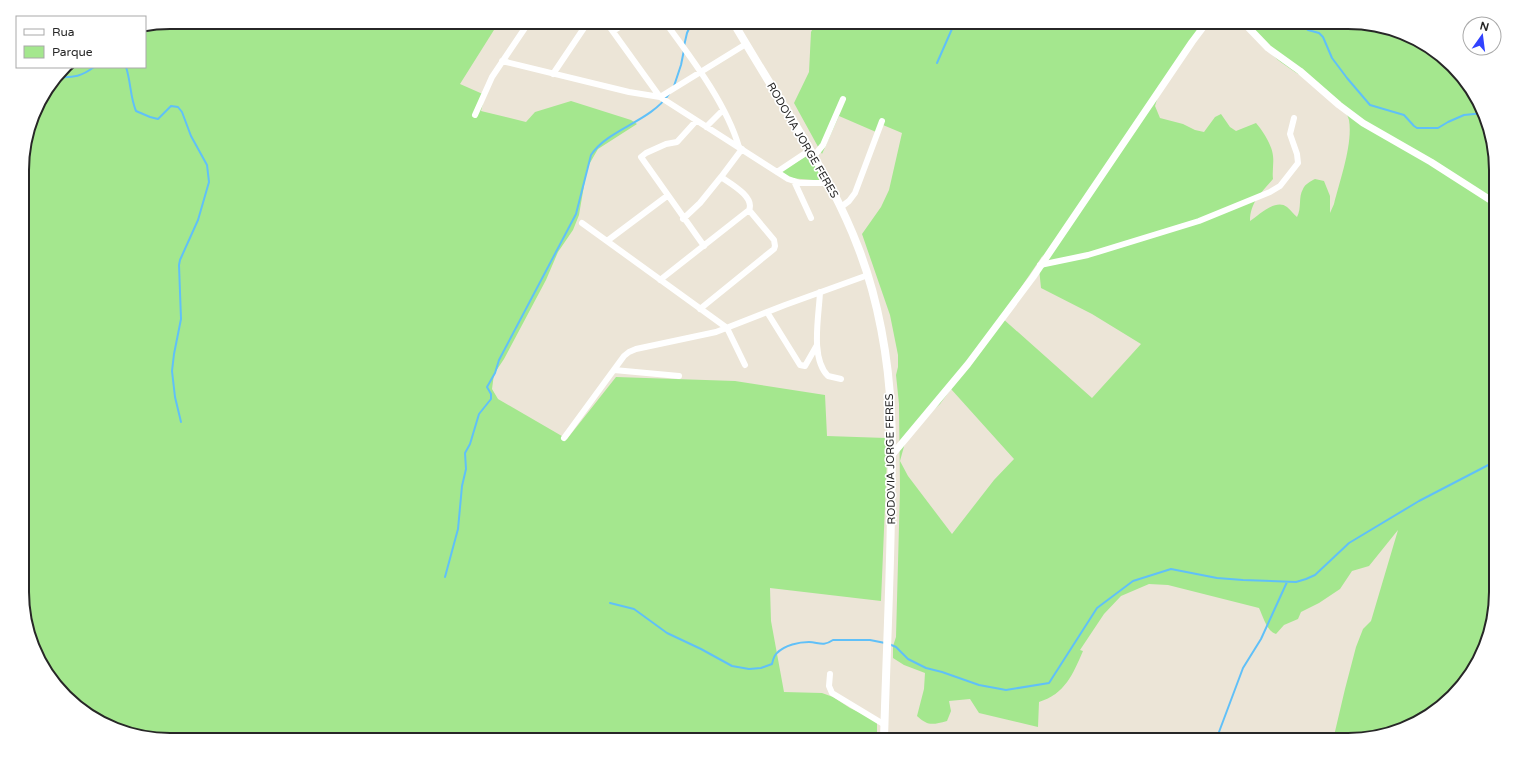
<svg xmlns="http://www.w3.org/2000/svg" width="1518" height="762" viewBox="0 0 1518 762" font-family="'Varela Round',sans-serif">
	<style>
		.green { fill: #a4e78e; fill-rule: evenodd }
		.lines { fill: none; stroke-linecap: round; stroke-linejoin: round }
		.stream { stroke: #60c0f8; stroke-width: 2 }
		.minor { stroke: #fff; stroke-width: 6 }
		.tertiary { stroke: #fff; stroke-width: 7 }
		.secondary { stroke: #fff; stroke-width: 8 }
		.labels { text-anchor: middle; stroke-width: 3.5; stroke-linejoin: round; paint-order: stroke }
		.street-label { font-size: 11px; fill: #272727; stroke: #fff }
		.rim { fill: none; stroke: #272727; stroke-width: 2 }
	</style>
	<rect width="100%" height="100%" fill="#ece5d7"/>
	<path class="green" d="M170,22H499L460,84L485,95L481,111L526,122L535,112L571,101L631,120L637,124L598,149L587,168L579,215L573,230L558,252L546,280L504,359L494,374L492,389L498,399L567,439L616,377L735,381L825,395L827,436L886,438L887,459L881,601L770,588L771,621L784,692L822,693L833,697L850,708L877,721V740H475L452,736L442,740H170L105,725L52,682L23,612L22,160L37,104L66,67H145V27Z
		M816,22H1209L1162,84L1155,106L1160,118L1183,124L1195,130L1204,132L1215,117L1221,114L1230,127L1236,131L1256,123C1263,131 1272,145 1273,156C1274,164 1272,171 1273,179C1262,192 1250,202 1250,221C1259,215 1276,198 1287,207C1291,210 1293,214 1297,217C1302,208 1298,197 1303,189C1305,184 1311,181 1315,179L1324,181L1330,196V213L1334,204C1340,180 1353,144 1349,120C1346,102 1293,72 1278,60C1265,49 1254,34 1242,22H1348L1413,37L1466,80L1485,113L1495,151L1496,592L1481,657L1459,689L1431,715L1395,732L1358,740H1333L1345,689L1356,647L1363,629L1371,621L1398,530L1369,566L1352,571L1340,589L1319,603L1301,612L1298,619L1284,625L1276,634C1267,632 1263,616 1259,608L1168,585L1149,584L1121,596L1104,614L1080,650L1083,651C1073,674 1065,694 1039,702L1038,727L979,713L970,699L949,701L951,711L947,721C932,725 928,726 917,716L924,689L925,673L904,665L893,658V646L896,637L900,489L899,404L896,375L898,367V355L890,315L862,234L881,207L889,190L902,133L883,125L876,132L839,116L822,154L794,103L809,72L811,32ZM1043,255L1039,268L1041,288L1092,314L1141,344L1092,398L1001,317ZM951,389L1014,459L994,480L952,534L908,476L900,461L906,439L922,420L940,404Z
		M810,154L826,181L789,178L780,172Z"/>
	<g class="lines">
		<path class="stream" d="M1297,22L1308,30L1319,33L1323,37L1332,58L1347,78L1370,105L1404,115L1414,126L1417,128H1438L1448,122L1464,115L1484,113
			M684,46L687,33L692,22
			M937,63L955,22
			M126,67C131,82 130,97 136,111L150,117L158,119L171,106L178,107L182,112L191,136L207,165L209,182L198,220L180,260L179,265L181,319L174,354L172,371L175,397L181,422
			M58,77C74,78 82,76 94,67
			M674,86L681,65L684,50
			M445,577L458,529L462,486L466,469L465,453L470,444L479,414L491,399V394L487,387L495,373L499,360L576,214L591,155C608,129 650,122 669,94
			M610,603L634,609L667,633L701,649L732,666L749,669L761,668L772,664C773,660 774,655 777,653C785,645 799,642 809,642C818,642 823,647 833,640H870L885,643
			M889,644L896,647L908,659L926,668L942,672L979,685L1006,690L1049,683L1097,608L1133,581L1171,569L1217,578L1243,580L1296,582L1306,579L1315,575L1349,543L1419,501L1496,461
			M1216,740L1243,668L1261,639L1287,582"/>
		<path class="minor" d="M606,22L660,97L788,179L800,183H829
			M665,22C692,59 726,103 739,147
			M613,31L628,22
			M502,61L629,92L660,97L746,44
			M553,74L588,22
			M475,115L492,77L529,22
			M696,121L677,142L666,144L646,153L641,157L704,246
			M706,127L723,110
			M814,156L823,145L843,99
			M777,172L810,150
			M794,181L811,218
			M841,207L849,201L855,193L882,121
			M683,219L700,203L721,177
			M582,223L727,328L745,365
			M607,241L667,196
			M1040,265L1088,255L1199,221L1270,192L1280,186L1298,163L1297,154L1290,134L1294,118
			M660,280L749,210
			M820,292C819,316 810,358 828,376L841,379
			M700,309L774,249L775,246L774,240L749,210C755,197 731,184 721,177L742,149
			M767,312L800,365L805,366L817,345
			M614,370L679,376
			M564,438L624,356L629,352L636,349L716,332L785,305L868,275
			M830,674L829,686L832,693L885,725"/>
		<path class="tertiary" d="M1243,22L1268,48L1300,71L1339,105L1363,123L1431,162L1495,203
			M892,455L968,364L1033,277L1192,42L1207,22"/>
		<path class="secondary" d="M733,22C752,54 772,87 792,119C817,160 841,202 858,247C878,298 889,360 891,414C893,447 891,480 891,512C890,588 886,664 884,740"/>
	</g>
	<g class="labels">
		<g class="street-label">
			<text transform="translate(803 140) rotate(60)" y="4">RODOVIA JORGE FERES</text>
			<text transform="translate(890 459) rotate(-91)" y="4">RODOVIA JORGE FERES</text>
		</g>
	</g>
	<path d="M0 0H1518V762H0ZM170 29H1348A141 141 0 0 1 1489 170V592A141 141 0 0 1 1348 733H170A141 141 0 0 1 29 592V170A141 141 0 0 1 170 29Z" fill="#fff" fill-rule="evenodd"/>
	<path class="rim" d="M170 29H1348A141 141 0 0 1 1489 170V592A141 141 0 0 1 1348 733H170A141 141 0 0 1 29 592V170A141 141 0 0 1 170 29Z"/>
	<rect x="16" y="16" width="130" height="52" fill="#ffffff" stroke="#a9a9a9"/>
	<rect x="24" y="29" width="20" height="6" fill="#ffffff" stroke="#a9a9a9"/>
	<text x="52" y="36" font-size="12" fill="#272727">Rua</text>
	<rect x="24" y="46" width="20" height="12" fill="#a4e78e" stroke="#a9a9a9"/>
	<text x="52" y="56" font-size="12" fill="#272727">Parque</text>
	<g transform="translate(1482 36) rotate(14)"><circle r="19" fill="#ffffff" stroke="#a9a9a9"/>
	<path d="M0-3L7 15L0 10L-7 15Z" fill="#3142ff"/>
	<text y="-6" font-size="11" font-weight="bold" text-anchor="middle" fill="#272727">N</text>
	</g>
</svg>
